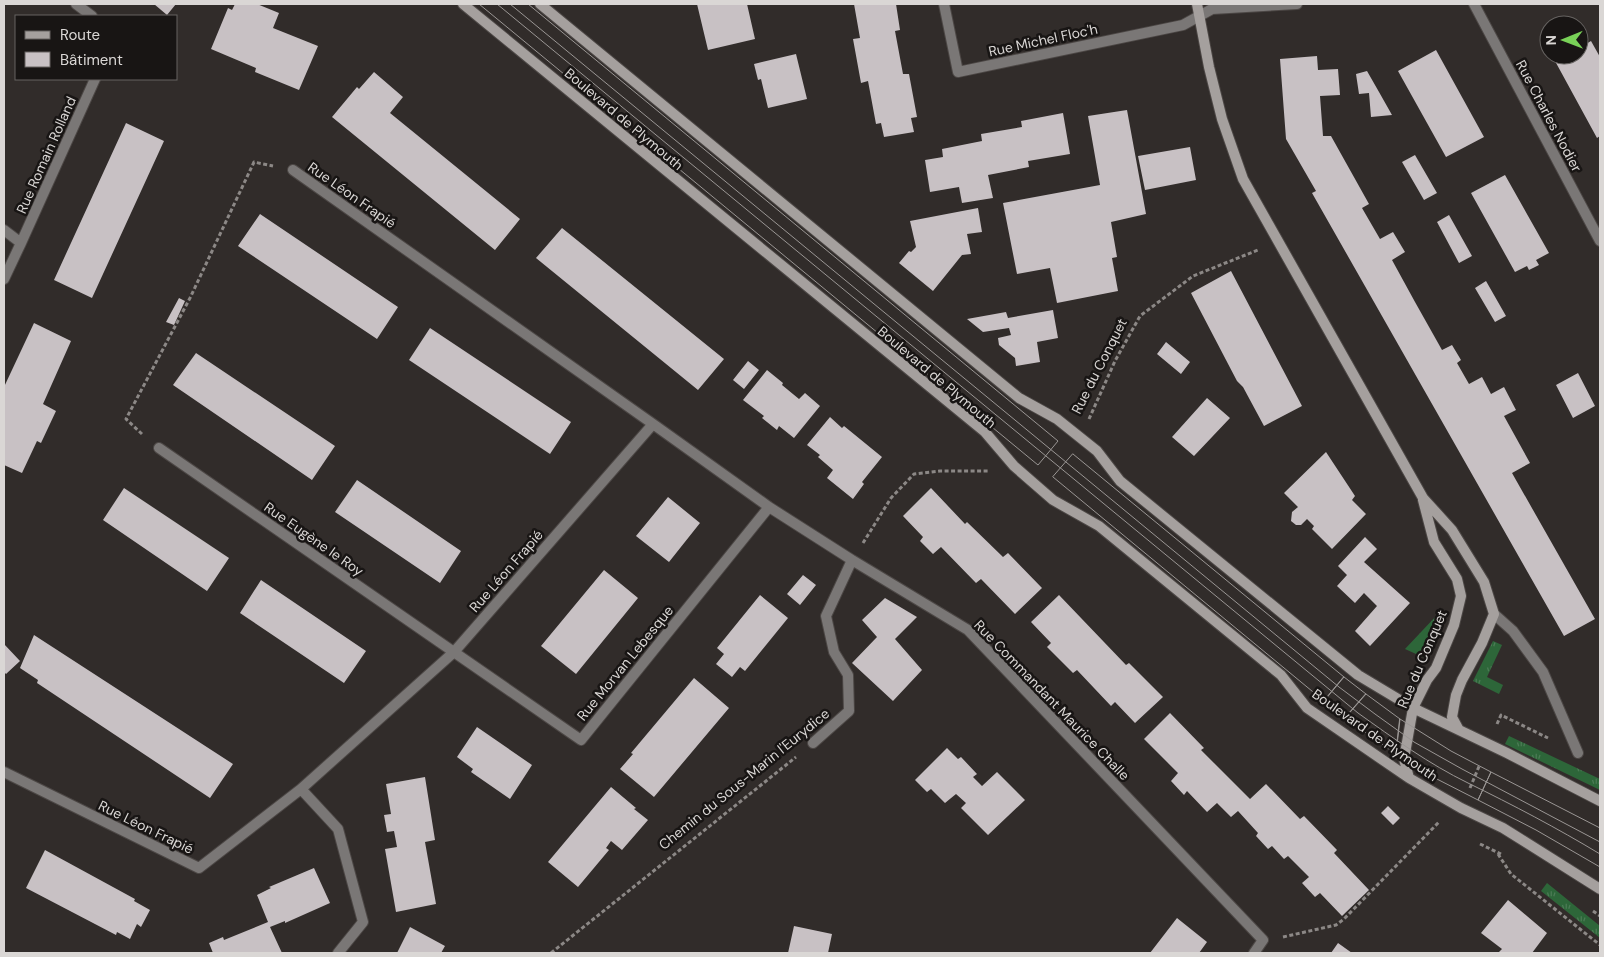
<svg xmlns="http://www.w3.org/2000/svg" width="1604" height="957" viewBox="0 0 1604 957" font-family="'DM Sans',sans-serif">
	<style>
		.grass { fill: url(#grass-tufts) }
		.building { fill: #c8c1c4 }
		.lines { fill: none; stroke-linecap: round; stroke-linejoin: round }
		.minor-casing { stroke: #4c4745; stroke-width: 12 }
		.secondary-casing { stroke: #4c4745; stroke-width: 12 }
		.path { stroke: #8c8886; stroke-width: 3; stroke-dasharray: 4 2.5; stroke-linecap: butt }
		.minor { stroke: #7a7776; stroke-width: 10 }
		.secondary { stroke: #a5a09e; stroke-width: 10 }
		.tram { stroke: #9a9694; stroke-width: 1 }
		.labels { text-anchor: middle; stroke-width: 5; stroke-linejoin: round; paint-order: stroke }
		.street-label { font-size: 14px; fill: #dad7d5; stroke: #181514 }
	</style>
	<defs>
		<pattern id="grass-tufts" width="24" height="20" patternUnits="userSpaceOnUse" patternTransform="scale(1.25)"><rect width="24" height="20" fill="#2d6639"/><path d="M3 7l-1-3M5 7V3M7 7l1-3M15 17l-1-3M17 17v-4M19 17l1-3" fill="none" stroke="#4b7b55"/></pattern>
	</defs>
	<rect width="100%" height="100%" fill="#312c2a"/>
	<path class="grass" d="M1438,614L1446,618L1425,658L1405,649Z
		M1493,641L1502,645L1487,677L1503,685L1499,694L1473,681Z
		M1509,736L1600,779V790L1505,744Z
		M1547,883L1600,926V938L1541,891Z"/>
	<path class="building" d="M154,4H176L167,15Z
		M235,4H257L279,13L273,28L318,46L299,90L255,72L256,68L211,49L228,8L232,10Z
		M697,4H747L755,39L708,50Z
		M854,4H896L900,30L895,31L903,74H909L917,117L911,118L914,132L884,137L881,123L876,124L868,81L861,83L853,39L860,38Z
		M1591,41L1600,57V136L1597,138L1555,61L1566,55H1579V48Z
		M1436,50L1484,137L1446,157L1398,71Z
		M796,54L807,99L768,108L761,79L758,80L754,64Z
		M1317,56L1318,70L1338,69L1340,95L1320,96L1323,136H1331L1369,204L1362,208L1380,239L1393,232L1405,252L1392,260L1415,302L1442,350L1452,345L1461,360L1457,363L1469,384L1482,377L1491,394L1504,387L1516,410L1504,416L1530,463L1512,473L1595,619L1564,636L1312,193L1316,191L1286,139L1280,59Z
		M1367,71L1379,92L1392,115L1371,117L1369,93L1359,94L1356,74Z
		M374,72L403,97L390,113L520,219L495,250L332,117L357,87L359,89Z
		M1127,110L1146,214L1111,222L1117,257L1112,258L1118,291L1057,303L1050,268L1017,274L1003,203L1100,185L1088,116Z
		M1063,113L1070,154L1028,161L1029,167L988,175L993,198L962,203L959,187L930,192L925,160L943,157L942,149L982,141L981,134L1022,127L1021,121Z
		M126,123L164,141L92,298L54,280Z
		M1190,147L1196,180L1145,190L1138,156Z
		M1415,155L1437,193L1424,200L1402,162Z
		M1505,175L1549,253L1536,260L1539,265L1529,270L1527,266L1515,272L1471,193Z
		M978,208L982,232L967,234L971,254L962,255L933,291L899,263L909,251L911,252L916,247L910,221Z
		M260,214L398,307L377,339L238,246Z
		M1449,215L1472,256L1459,263L1437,222Z
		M562,228L724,359L698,390L536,258Z
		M1231,271L1302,406L1264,426L1243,387L1237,381L1191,293Z
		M1486,281L1506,316L1495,322L1475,288Z
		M179,298L185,301L174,325L166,322Z
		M1053,310L1058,338L1037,342L1040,362L1016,366L1015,358L999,345L998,338L1011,335L1009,328L983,332L967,319L1006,312L1008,318Z
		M34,323L71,341L43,404L56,411L41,443L37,441L22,473L4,465V387Z
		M430,328L571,422L550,454L409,360Z
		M1166,342L1190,362L1181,374L1157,354Z
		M196,353L335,446L312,480L173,385Z
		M748,361L759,370L744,389L733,380Z
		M767,370L783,383L782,385L799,399L805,393L820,406L794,438L779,426L777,430L762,418L764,416L743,400Z
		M1578,373L1595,406L1573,418L1556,385Z
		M1207,398L1230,418L1194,456L1172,437Z
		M830,417L842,428L844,426L882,457L862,482L864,484L853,499L827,478L833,470L818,457L820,455L807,445Z
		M1326,452L1355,496L1352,500L1366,514L1332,549L1312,529L1314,526L1307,519L1301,525H1296L1291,521L1292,512L1298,507L1284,493Z
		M357,480L461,551L440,583L335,512Z
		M124,488L229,558L207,591L103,520Z
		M931,488L965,524L967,522L1003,557L1008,553L1042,588L1015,614L981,579L976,583L941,547L933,554L920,541L923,537L903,516Z
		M668,497L700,523L669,562L636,536Z
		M1365,537L1377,549L1364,562L1410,603L1370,646L1355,631L1377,606L1364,593L1355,603L1337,586L1347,575L1338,566Z
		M604,570L638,598L576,674L541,646Z
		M803,575L816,585L800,605L787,594Z
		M261,580L366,651L344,683L240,613Z
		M760,595L788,618L745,671L740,667L732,677L716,664L724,654L717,648Z
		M1059,595L1126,665L1129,663L1163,697L1135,723L1115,702L1111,706L1077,670L1073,673L1047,647L1051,643L1031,622Z
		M885,598L917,617L895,639L922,670L893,701L852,663L877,637L862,620Z
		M34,635L233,764L210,798L37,683L38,680L20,668Z
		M4,644L20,661L6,674L4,672Z
		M694,678L729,708L654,797L620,769L633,754L631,753Z
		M1170,713L1204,748L1201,750L1250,799L1266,784L1300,819L1304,816L1337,850L1334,853L1369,890L1342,916L1320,893L1315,897L1302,883L1309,877L1288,856L1284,859L1272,846L1268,849L1256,836L1258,833L1238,811L1231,817L1217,803L1207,812L1187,791L1184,795L1171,781L1178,773L1144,739Z
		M477,727L532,765L510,799L471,772L473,769L457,757Z
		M947,748L958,759L961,757L977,774L973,777L982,786L997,772L1025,800L988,835L961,808L966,803L956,794L945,803L931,789L927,792L915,780Z
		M425,777L435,840L425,842L436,904L396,912L385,849L397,847L394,831L387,832L384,815L391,814L386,784Z
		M611,787L636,808L634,809L648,820L622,850L611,841L606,848L609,850L578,887L548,862Z
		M1388,806L1400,818L1393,825L1381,813Z
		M45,850L135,899L134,901L150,910L141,927L137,924L130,939L117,932L116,935L26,888Z
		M314,868L330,903L285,923V921L270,927L282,953H213L209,943L223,937L224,940L268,922L257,895L271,888L269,887Z
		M1508,900L1547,933L1532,953H1498L1502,949L1481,933Z
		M1177,918L1207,942L1199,953H1150Z
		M794,926L832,934L828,953H788Z
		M410,927L445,946L441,953H397Z
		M1338,943L1352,953H1331Z"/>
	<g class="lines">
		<g class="minor-casing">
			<path id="minor" d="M76,4L92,16
				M944,4L958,72L1183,25L1212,9L1297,4
				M1474,4L1600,241
				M4,230L21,243
				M4,279L21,243L95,79
				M653,424L769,507L852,560L968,630L1263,940L1254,953
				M159,448L581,740L769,507
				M1494,614L1513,631L1543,672L1578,753
				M813,743L849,711L848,675L834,652L826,616L852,560
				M4,772L199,868L301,789L454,652L653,424L293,170
				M301,789L338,829L363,922L338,953"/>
		</g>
		<g class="secondary-casing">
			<path id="secondary" d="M463,4L985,432L1014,466L1053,500L1099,526L1281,675L1307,708L1409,778L1461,808L1503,828L1600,889
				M540,4L1019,398L1057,419L1097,451L1120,481L1358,675L1413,708L1507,753L1600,801
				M1197,4L1209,67L1222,119L1243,179L1423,498L1452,530L1484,582L1494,614L1482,643L1462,680L1456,695L1452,717L1459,730
				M1409,778L1404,759L1413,708L1427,680L1436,668L1454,625L1461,596L1457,579L1434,542L1423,500"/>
		</g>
		<path class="path" d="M1089,419L1115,361L1140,316L1193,276L1258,250
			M142,434L126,419L190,298L254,162L273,166
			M863,543L891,498L914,474L940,471H989
			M1497,724L1501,715L1548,738
			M1470,788L1480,764
			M1480,844L1501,854
			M1498,854L1511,874L1600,945
			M1593,911L1600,916
			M1283,937L1336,925L1344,919L1440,821
			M551,953L796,757"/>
		<use href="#minor" class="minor"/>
		<use href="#secondary" class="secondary"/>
		<path class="tram" d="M479,4L1038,465L1058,441L528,4
			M497,4L1358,713C1393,738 1429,764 1468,783C1513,805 1557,828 1600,854
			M510,4L1339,687L1375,714L1414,742L1462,769L1600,842
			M1073,454L1344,677L1324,701L1053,477Z
			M1344,677L1366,694L1345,718L1324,701Z
			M1366,694L1400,719L1396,754L1345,718Z
			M1400,719L1451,751L1491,772L1478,800L1431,776L1396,754Z
			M1600,828L1491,772L1478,800L1536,830L1600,867"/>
	</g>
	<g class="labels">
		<g class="street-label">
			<text transform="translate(1043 40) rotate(-12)" y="5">Rue Michel Floc'h</text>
			<text transform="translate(1549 116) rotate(62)" y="5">Rue Charles Nodier</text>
			<text transform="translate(624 119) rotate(40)" y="5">Boulevard de Plymouth</text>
			<text transform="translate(46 155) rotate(-66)" y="5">Rue Romain Rolland</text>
			<text transform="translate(352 195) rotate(35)" y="5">Rue Léon Frapié</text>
			<text transform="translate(1099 366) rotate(-63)" y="5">Rue du Conquet</text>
			<text transform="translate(937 377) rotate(40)" y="5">Boulevard de Plymouth</text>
			<text transform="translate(314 539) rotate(35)" y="5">Rue Eugène le Roy</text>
			<text transform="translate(506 571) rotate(-49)" y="5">Rue Léon Frapié</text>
			<text transform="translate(1422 659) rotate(-67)" y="5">Rue du Conquet</text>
			<text transform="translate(625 663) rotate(-51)" y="5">Rue Morvan Lebesque</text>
			<text transform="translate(1052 700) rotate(46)" y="5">Rue Commandant Maurice Challe</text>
			<text transform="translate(1375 735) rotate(35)" y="5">Boulevard de Plymouth</text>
			<text transform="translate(744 779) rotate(-39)" y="5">Chemin du Sous-Marin l'Eurydice</text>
			<text transform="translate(146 827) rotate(26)" y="5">Rue Léon Frapié</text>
		</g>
	</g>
	<rect width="1604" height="957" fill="none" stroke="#dad7d5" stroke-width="10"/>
	<rect x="15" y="15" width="162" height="65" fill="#181514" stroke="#666361"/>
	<rect x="25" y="31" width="25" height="8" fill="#a5a09e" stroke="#666361"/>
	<text x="60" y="40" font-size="15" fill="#dad7d5">Route</text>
	<rect x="25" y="52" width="25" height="15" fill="#c8c1c4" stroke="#666361"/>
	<text x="60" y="65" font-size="15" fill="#dad7d5">Bâtiment</text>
	<g transform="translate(1564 40) rotate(269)"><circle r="24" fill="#181514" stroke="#666361"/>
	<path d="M0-4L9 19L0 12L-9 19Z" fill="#79d158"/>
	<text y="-8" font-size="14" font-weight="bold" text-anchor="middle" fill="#dad7d5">N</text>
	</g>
</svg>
